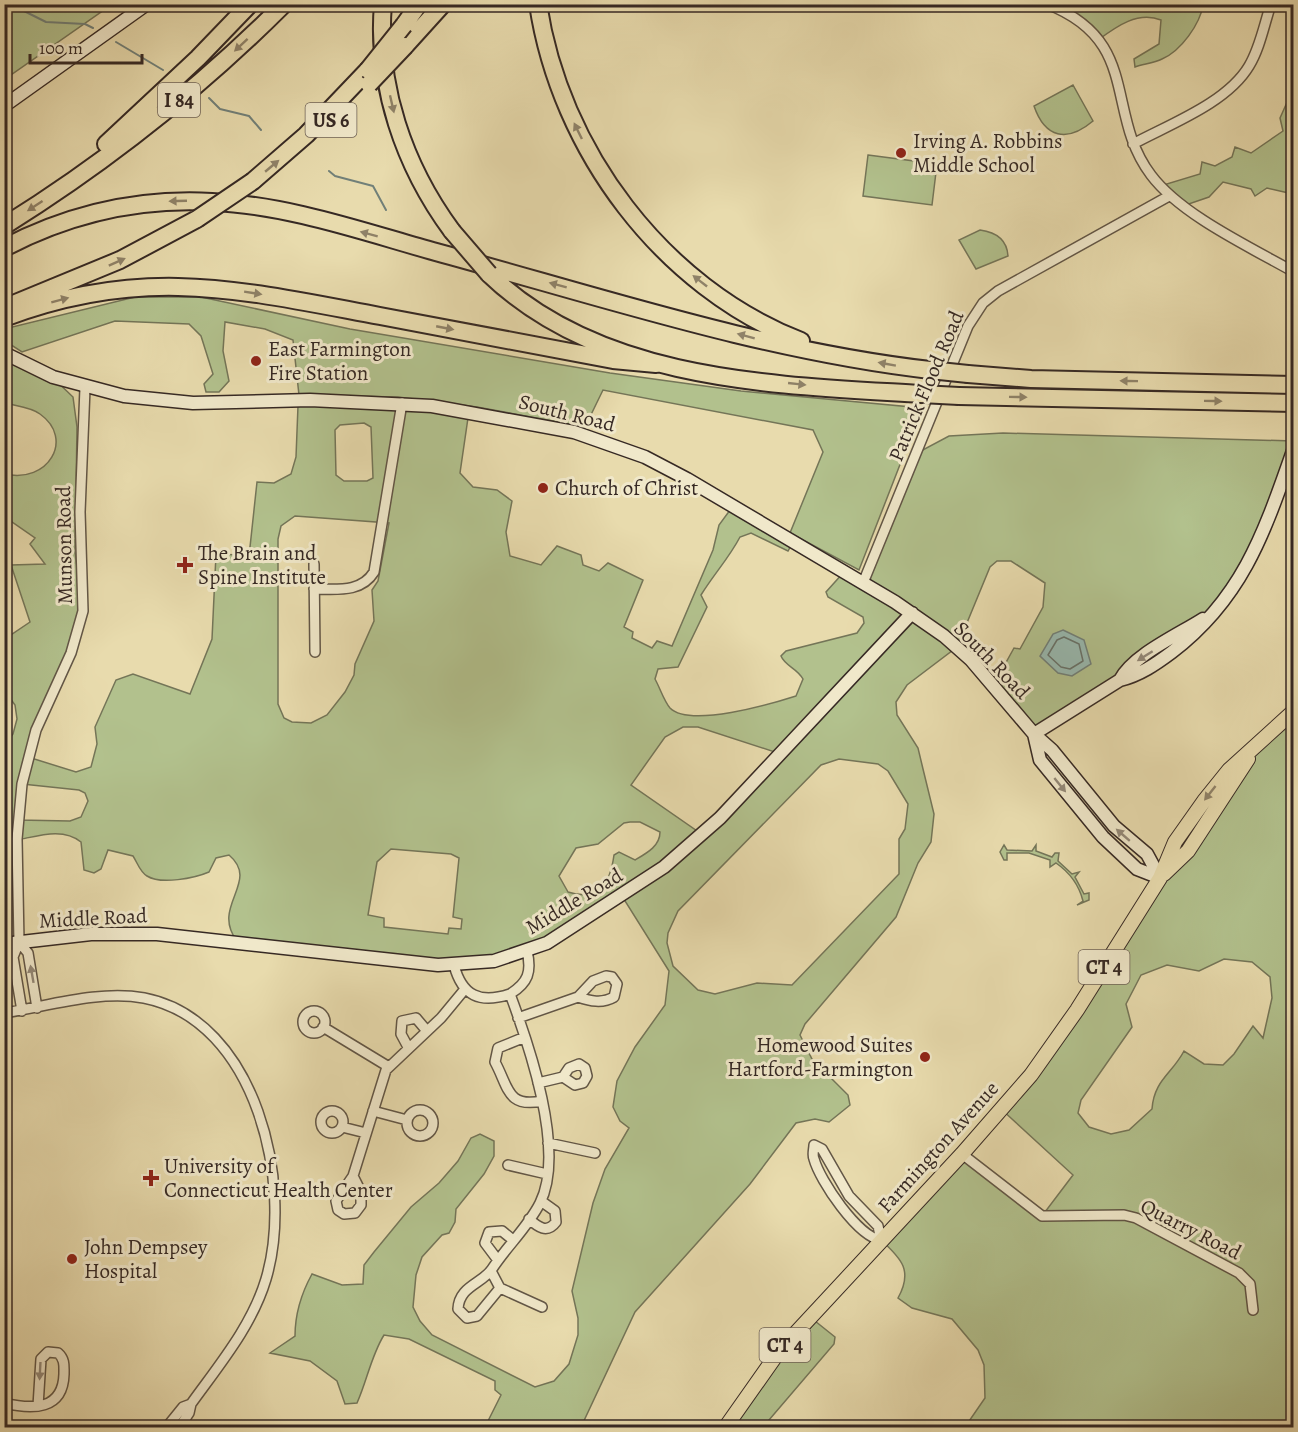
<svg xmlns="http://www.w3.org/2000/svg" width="1298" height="1432" viewBox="0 0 1298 1432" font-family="Alegreya,serif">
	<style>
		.green { fill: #b2c18d; stroke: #747558; stroke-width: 1.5; fill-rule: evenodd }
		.water { fill: #98bab1; stroke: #718079; stroke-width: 1.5 }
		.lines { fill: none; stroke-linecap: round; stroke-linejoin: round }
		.shore { stroke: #67726a; stroke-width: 1.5 }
		.stream { stroke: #718079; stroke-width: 2 }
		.street-casing { stroke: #625646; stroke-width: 12 }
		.secondary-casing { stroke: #362924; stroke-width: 15 }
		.primary-casing { stroke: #362924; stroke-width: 16 }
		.highway-casing { stroke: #362924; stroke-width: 20 }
		.street { stroke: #f0e8ca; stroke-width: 9 }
		.secondary { stroke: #f0e8ca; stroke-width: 12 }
		.primary { stroke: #e8dbad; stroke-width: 14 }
		.highway { stroke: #e8dbad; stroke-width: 16 }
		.highway-bridge-casing { stroke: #362924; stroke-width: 20; stroke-linecap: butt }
		.highway-bridge { stroke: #e8dbad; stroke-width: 16 }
		.oneway { fill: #8f8268 }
		.oneway2 { fill: #938877 }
		.poi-dot { fill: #8f2418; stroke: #f0e8ca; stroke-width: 2 }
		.labels { text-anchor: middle; stroke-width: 6; stroke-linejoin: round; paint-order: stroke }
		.shield { fill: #f0e8ca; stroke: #6e6256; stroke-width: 1.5 }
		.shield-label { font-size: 20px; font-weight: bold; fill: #362924 }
		.poi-label { font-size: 21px; fill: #362924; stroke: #f0e8ca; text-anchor: start }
		.street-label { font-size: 21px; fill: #362924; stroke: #f0e8ca }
	</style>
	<rect width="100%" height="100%" fill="#e8dbad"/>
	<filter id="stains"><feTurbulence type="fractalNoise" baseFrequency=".00333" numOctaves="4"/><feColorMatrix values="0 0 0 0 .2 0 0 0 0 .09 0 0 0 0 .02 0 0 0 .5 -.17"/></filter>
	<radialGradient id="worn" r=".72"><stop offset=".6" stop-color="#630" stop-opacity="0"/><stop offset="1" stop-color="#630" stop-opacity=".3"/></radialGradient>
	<path class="green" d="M5,4H111V5L5,79Z
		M1047,5H1203C1200,24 1181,51 1162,59C1154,63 1144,64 1135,67L1134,59L1159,44L1161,20C1138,11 1117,26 1098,40L1089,30Z
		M1073,85L1093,121C1067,143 1045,138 1034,106Z
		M1293,89V194L1267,188L1255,196L1251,189L1223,182L1209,197L1183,206L1160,186L1200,174L1202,162L1215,166L1232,157L1235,147L1251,153L1283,131L1280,118Z
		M868,155L937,164L932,205L863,196Z
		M980,230C995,232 1007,239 1008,256L976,269L959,240Z
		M135,297H201L350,329L610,373L741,391L922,408L859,570L790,533L823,452L813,430L603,390L585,427L477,407L398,397L299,395L293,340L265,329L225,322L223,351L229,381L219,392H206L204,384L213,374L201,336L189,324L115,321L22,352L5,341L4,329Z
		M4,353L49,374L73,397L77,427L75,552L83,615L28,757L76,772L91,767L97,744L95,727L116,680L133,674L190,694L212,639L216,554L240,555L250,547L257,482L274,483L291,474L296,457L298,406L310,400L469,411L460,473L473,487L497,490L512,501L506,532L510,556L541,565L557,546L581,555L583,565L599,571L608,563L643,580L624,627L633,632L632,638L652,648L657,641L672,646L713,550L719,525L733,506L793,542L788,551L751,533L740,537C729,558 714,574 701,595L707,607L678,667L658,669L655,679C660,688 664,701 670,708C690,728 771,704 796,696L803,679C797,668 785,666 781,656L786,651L857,633L864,623L863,617L828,597L826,592L844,572L862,583L917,453L949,436L1003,433L1293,441V448L1266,528L1211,614L1034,734L993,686L1014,648L1020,649L1043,607L1045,583L1011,561H997L990,567L957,647L907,685L896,702L897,715L918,748L923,769L934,814L931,842L918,863L896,917L805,1024L800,1035L812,1059L848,1095L850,1105L829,1122L815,1119L796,1123L750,1184L635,1312L581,1427H485L501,1395L495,1390V1381L409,1339L384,1335C371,1356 367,1381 357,1403L345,1404L337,1381L310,1361L270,1353L295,1336C295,1313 301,1294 312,1274L342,1285L363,1284L364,1265L374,1252L411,1207L439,1183L458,1161L471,1138L480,1134L494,1141V1156L484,1174L456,1209L455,1222L449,1233L442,1235L422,1257L416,1275L413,1307L420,1321L432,1335L535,1387L554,1381L569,1364L578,1335V1318L572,1291L593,1203L605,1169L629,1128L620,1121L613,1107L617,1081L635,1047L665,1005L669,971L622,896L576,927L475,964L237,941C210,906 261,882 229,855L216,858L209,872C195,878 161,885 147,876C140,872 137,862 133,856L108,850L101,869L94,873L84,870L81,842C63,827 38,836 17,840L5,918V745L13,734L17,719L15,705L5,691V639L30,622L11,565L45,564L30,544L35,538L5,517V474C48,484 75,439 40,414C31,407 16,406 5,403ZM364,423L371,427L373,478L367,481H344L336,475L335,430L340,425ZM295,516L389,523L378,581L372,590L374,621L355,664L354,675L345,692L327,715L311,723L292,722L284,718L278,704V539L281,526ZM683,727H698L778,753L703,835L631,785L665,737ZM839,759L878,764L888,771L908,804L905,829L899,839V874L792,985L757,983L715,994L698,990L673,966L667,943L668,933L678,911L821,765ZM22,784L79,790L85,793L88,801L81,817L70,821L18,820ZM630,822H640L660,832C660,846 647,853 635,860L619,852L614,855C610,884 599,902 568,892L559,876L576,848L598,844L624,823ZM391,849L451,854L459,858L453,917L462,919L461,929L449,928L448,934L384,927V918L368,915L377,862Z
		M1293,711V1427H965L985,1398L984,1365L978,1350L952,1319L912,1308L898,1298C913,1271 902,1259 881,1240L962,1154L1042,1216L1073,1175L1001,1109L1252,752ZM1224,959L1252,962L1270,977L1272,998L1263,1038L1253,1026L1234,1054L1223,1065L1204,1064L1184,1051C1172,1074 1154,1080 1152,1109L1129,1130L1111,1134L1089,1127L1078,1113L1081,1100L1132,1027L1126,1004L1141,975L1167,965L1199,971Z
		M1004,845L1007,850L1032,851L1036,845V851L1052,857L1055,853H1059L1058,861L1072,874L1079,872L1075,877L1084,894L1089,893V900L1077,905L1083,901C1079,885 1069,872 1056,863L1050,867V860L1029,853H1007V860H1004L1000,852Z
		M810,1317L835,1337L834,1344L763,1427L725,1428Z"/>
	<path class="water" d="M1063,630L1084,640L1091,664L1072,676L1058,673L1040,656L1053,634Z"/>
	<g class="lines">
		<path class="shore" d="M1064,637L1079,644L1083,661L1070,669L1061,667L1048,655L1057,640Z"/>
		<path class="stream" d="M10,4L46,22L85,24L93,28
			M116,42L163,70
			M209,98L220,109L249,116L261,130
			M329,171L335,176L373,186L386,210"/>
		<g class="street-casing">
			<path id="street" d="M1047,4C1142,41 1104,113 1151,175C1181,215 1250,247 1294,272
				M1133,144C1170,124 1227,103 1249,66C1260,48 1264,25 1271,4
				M314,564L315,652
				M863,583L968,326L983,303L998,291L1169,196
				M314,589C337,589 361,593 374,572L402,403
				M19,942L28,953L37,1008
				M454,965C462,996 480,1004 510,994
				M606,976L612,977L617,984L614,997C602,1004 590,1001 578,997L593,981Z
				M22,1011L13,957L19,942L17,839L22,784L36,730L71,653L83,611L80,512L85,388
				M303 1022a11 11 0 1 1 22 0a11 11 0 1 1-22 0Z
				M4,1013C49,1006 99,990 144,998C257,1020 294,1185 266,1279C252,1326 219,1365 191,1404L183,1407L166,1428
				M518,1018L578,997
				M323,1027L389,1067
				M525,1037L498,1048L495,1062C509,1088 507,1108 542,1101
				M408,1047L401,1034L402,1021L416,1018L427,1031
				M579,1064L585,1068L587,1076L583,1083L575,1085L563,1077L569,1068Z
				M538,1083L563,1077
				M407 1123a13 13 0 1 1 26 0a13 13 0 1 1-26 0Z
				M321 1122a11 11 0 1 1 22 0a11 11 0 1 1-22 0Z
				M373,1111L407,1120
				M342,1127L366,1133
				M548,1143L595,1153
				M814,1145L822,1149L849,1196L878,1226L881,1240C858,1237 820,1181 814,1159C812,1155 814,1149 814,1145Z
				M962,1154L1042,1216L1124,1215L1136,1218L1239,1273L1250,1284L1253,1310
				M508,1165L547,1174
				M353,1176L361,1192V1205L355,1213L344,1214L338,1210L336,1201L353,1176L386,1070L441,1018L465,989
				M529,1219C538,1227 547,1234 556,1222L555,1211L541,1201
				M497,1259L485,1243L489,1232L502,1231L513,1240
				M491,1271L500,1288L477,1316L467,1318L458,1309C459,1286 482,1284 492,1269C507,1246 528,1227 540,1203C566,1151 529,1045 510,994C528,983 532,972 527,951
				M500,1288L542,1307
				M4,1403C33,1410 63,1410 64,1374C64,1366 65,1359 58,1353L48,1352L41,1359L38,1406
				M179,1428L189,1413L191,1404"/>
		</g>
		<g class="secondary-casing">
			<path id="secondary" d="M4,106L147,4
				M4,353L53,377L124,396L193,403L310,400L432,406L574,432L645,457L687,479L895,602L944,636L971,660L1034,734L1052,750L1114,826L1147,854L1160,878
				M1120,680C1133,655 1178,635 1203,619
				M1034,734L1120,680C1140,675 1156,664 1172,652C1244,597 1265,530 1294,448
				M1034,734L1040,760L1103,837L1137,869L1160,878
				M4,944L91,934H157L438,965L494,961L547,943L664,867L720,818L912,613"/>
		</g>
		<g class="primary-casing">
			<path id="primary" d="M1164,874L1188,851L1248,759
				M725,1428L780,1350L962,1154L1031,1075L1077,1010L1160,878L1175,842L1204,801L1229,770L1294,711"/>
		</g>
		<g class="highway-casing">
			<path id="highway" d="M383,4C376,85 404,166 452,231
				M538,4C560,150 662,287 801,341
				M404,25L419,4
				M405,46L443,4
				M106,144L198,58L250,4
				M253,181L306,135L368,70
				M4,226C105,163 200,88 284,4
				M4,248C69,214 140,198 212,202C288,205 364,232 436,252C598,296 763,351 930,370
				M489,274C601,382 774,385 921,394
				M11,305L120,260L197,219
				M4,318C144,265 240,290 380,316C458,331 536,345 613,360L656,364
				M968,374L1031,379L1294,385
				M959,396L1294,403"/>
		</g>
		<use href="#street" class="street"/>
		<use href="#secondary" class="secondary"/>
		<use href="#primary" class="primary"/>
		<use href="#highway" class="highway"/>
		<g class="highway-bridge-casing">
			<path id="highway-bridge" d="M368,70L404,25
				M369,84L405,46
				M197,219L253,181
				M452,231L489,274
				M930,370L968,374
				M921,394L959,396"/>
		</g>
		<use href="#highway-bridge" class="highway-bridge"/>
	</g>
	<defs><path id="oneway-solid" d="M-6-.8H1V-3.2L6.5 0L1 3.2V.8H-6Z" transform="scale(1.5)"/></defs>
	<g class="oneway">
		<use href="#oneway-solid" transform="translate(241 45) rotate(137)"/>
		<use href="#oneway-solid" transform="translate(392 104) rotate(77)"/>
		<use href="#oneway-solid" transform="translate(578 131) rotate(-116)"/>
		<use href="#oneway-solid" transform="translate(272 166) rotate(-40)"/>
		<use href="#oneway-solid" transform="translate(178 201) rotate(178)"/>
		<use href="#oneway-solid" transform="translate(35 206) rotate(147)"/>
		<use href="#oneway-solid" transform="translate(369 234) rotate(-165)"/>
		<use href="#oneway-solid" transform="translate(117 262) rotate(-24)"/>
		<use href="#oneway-solid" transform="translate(700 281) rotate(-142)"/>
		<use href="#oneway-solid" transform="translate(558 285) rotate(-165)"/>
		<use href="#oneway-solid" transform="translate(253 293) rotate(9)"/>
		<use href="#oneway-solid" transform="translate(60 300) rotate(-15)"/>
		<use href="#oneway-solid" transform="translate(445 328) rotate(11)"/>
		<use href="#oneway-solid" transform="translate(746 336) rotate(-165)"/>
		<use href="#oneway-solid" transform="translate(887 364) rotate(-170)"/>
		<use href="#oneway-solid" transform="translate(1129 381) rotate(-179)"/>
		<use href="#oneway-solid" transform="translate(797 384) rotate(6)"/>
		<use href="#oneway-solid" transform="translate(1018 397) rotate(1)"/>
		<use href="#oneway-solid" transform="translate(1213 401) rotate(1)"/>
		<use href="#oneway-solid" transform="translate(1210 793) rotate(128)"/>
	</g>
	<g class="oneway2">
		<use href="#oneway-solid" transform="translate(1145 656) rotate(148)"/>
		<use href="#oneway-solid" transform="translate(1060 785) rotate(51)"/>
		<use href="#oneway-solid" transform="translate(1123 835) rotate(-139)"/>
		<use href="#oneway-solid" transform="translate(32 974) rotate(-100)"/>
		<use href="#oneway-solid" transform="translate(40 1371) rotate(93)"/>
	</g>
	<g class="poi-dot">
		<circle cx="901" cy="153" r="6"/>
		<circle cx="256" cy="361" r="6"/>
		<circle cx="543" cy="488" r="6"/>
		<path d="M182 556h6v6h6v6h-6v6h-6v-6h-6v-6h6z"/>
		<circle cx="925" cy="1057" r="6"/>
		<path d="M148 1169h6v6h6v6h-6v6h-6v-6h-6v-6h6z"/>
		<circle cx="72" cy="1259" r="6"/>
	</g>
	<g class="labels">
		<g class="shield">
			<rect x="158" y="83" width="42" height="34" rx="4.5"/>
			<rect x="305.5" y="103" width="51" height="34" rx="4.5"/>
			<rect x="1078.5" y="950" width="51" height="34" rx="4.5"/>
			<rect x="759.5" y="1328" width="51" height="34" rx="4.5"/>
		</g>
		<g class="shield-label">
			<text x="179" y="107">I 84</text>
			<text x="331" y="127">US 6</text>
			<text x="1104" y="974">CT 4</text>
			<text x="785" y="1352">CT 4</text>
		</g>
		<g class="poi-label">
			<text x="913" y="148">Irving A. Robbins<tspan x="913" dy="24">Middle School</tspan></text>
			<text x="268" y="356">East Farmington<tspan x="268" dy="24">Fire Station</tspan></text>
			<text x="555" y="495">Church of Christ</text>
			<text x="198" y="560">The Brain and<tspan x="198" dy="24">Spine Institute</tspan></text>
			<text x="913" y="1052" text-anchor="end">Homewood Suites<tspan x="913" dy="24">Hartford-Farmington</tspan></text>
			<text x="164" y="1173">University of<tspan x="164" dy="24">Connecticut Health Center</tspan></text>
			<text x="84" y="1254">John Dempsey<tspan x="84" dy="24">Hospital</tspan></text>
		</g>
		<g class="street-label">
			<text transform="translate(926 386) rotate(-67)" y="7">Patrick Flood Road</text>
			<text transform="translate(567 413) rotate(14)" y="7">South Road</text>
			<text transform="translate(64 545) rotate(-91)" y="7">Munson Road</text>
			<text transform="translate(992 660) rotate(46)" y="7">South Road</text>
			<text transform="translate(574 901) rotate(-31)" y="7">Middle Road</text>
			<text transform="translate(93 918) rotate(-3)" y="7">Middle Road</text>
			<text transform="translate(938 1147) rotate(-48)" y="7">Farmington Avenue</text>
			<text transform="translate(1191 1229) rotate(27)" y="7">Quarry Road</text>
		</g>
	</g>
	<rect width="1298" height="1432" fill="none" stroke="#e8dbad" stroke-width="24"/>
	<rect x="6" y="6" width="1286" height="1420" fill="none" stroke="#362924" stroke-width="3"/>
	<rect x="12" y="12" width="1274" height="1408" fill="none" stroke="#362924" stroke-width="1.5"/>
	<path d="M30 54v9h112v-9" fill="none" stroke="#362924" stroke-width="3"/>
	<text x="39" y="54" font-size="18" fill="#362924" stroke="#f0e8ca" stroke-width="4.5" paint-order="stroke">100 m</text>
	<rect width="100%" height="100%" filter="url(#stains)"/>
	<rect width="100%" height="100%" fill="url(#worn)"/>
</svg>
